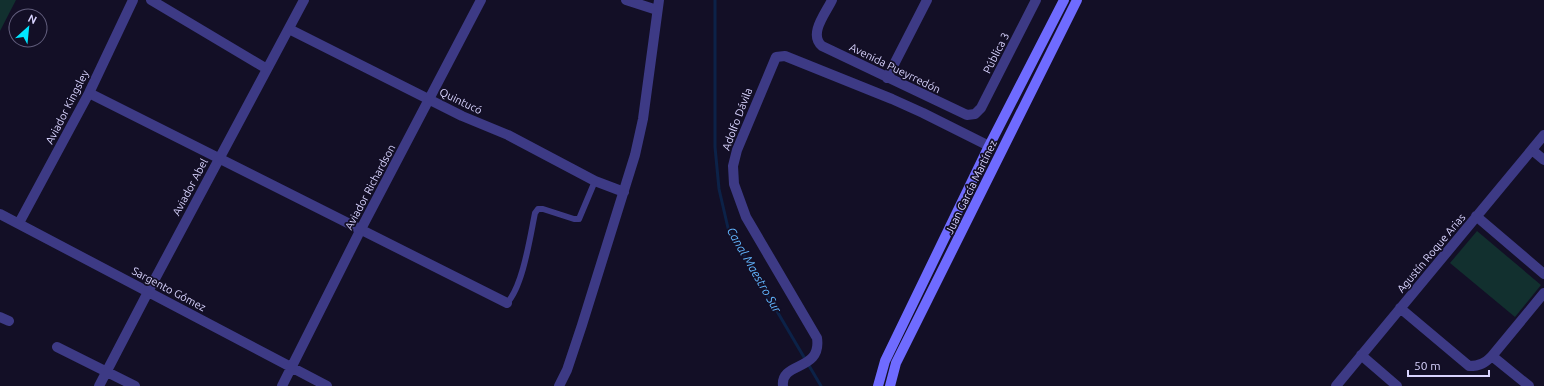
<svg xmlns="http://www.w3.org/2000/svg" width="1544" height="386" viewBox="0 0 1544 386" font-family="Ubuntu,sans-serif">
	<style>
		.green { fill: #12302f }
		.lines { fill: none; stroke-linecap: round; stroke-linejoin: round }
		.stream { stroke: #0c2248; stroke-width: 3 }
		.lane { stroke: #3d3a85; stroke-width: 6 }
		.street { stroke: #3d3a85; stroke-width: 10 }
		.secondary { stroke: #6f6bff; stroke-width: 10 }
		.labels { text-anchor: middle; stroke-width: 3.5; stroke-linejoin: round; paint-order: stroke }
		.street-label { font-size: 11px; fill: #d9d4ff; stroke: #130f26 }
		.water-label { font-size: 12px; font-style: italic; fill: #62b6ff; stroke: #130f26 }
	</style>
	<rect width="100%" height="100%" fill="#130f26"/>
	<path class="green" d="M0,0H16L0,31Z
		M1477,231L1541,285L1515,317L1450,263Z"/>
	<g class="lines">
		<path class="stream" d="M715,0V147L719,189L728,228L821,386"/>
		<path class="lane" d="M507,303C523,286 530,237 535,213L538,209H543L574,219H579L595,181"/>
		<path class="street" d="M151,0L267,69
			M626,0L657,10
			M832,0C826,13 808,34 822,46L967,115L975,114L981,108L1036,0
			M289,29L462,116L508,135L595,181L624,192
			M887,78L927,0
			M89,93L507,303
			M1532,150L1544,160
			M0,214L327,386
			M1476,216L1544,274
			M19,223L89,93L133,0
			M1400,308L1469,366C1480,366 1485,363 1492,356L1529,386
			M0,317L9,321
			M57,347L135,386
			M1361,355L1397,386
			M1492,356L1544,293
			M99,386L148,292L304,0
			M282,386L361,229L481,0
			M559,386L567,370L582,325L635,155L643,119L659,0
			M783,386C780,361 822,372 817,338L746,217L734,184L733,166L737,150L776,57L785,56L892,99L923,113L989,146
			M1336,386L1544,135"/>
		<path class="secondary" d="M878,386L885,361L989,146L1064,0
			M890,386L896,363L1077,0"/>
	</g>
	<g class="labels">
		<g class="street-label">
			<text transform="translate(996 53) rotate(-63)" y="4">Pública 3</text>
			<text transform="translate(895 68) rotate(26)" y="4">Avenida Pueyrredón</text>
			<text transform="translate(461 101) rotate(26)" y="4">Quintucó</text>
			<text transform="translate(67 107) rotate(-63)" y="4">Aviador Kingsley</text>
			<text transform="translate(737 119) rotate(-69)" y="4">Adolfo Dávila</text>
			<text transform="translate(190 187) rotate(-62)" y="4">Aviador Abel</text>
			<text transform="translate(370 187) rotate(-62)" y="4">Aviador Richardson</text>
			<text transform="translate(971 187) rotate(-64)" y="4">Juan García Martínez</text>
			<text transform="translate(1431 253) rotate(-50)" y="4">Agustín Roque Arias</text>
			<text transform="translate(169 289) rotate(28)" y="4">Sargento Gómez</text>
		</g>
		<g class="water-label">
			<text transform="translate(754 270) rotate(60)" y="4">Canal Maestro Sur</text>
		</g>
	</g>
	<g transform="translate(28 28) rotate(27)"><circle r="19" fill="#130f26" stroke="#625e7d"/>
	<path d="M0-3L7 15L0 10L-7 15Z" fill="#00e5ff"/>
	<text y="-6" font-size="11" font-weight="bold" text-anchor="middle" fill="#d9d4ff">N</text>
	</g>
	<path d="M1408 370v6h81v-6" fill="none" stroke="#d9d4ff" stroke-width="2"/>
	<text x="1414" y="370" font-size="12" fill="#d9d4ff" stroke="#130f26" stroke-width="3" paint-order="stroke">50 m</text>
</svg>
